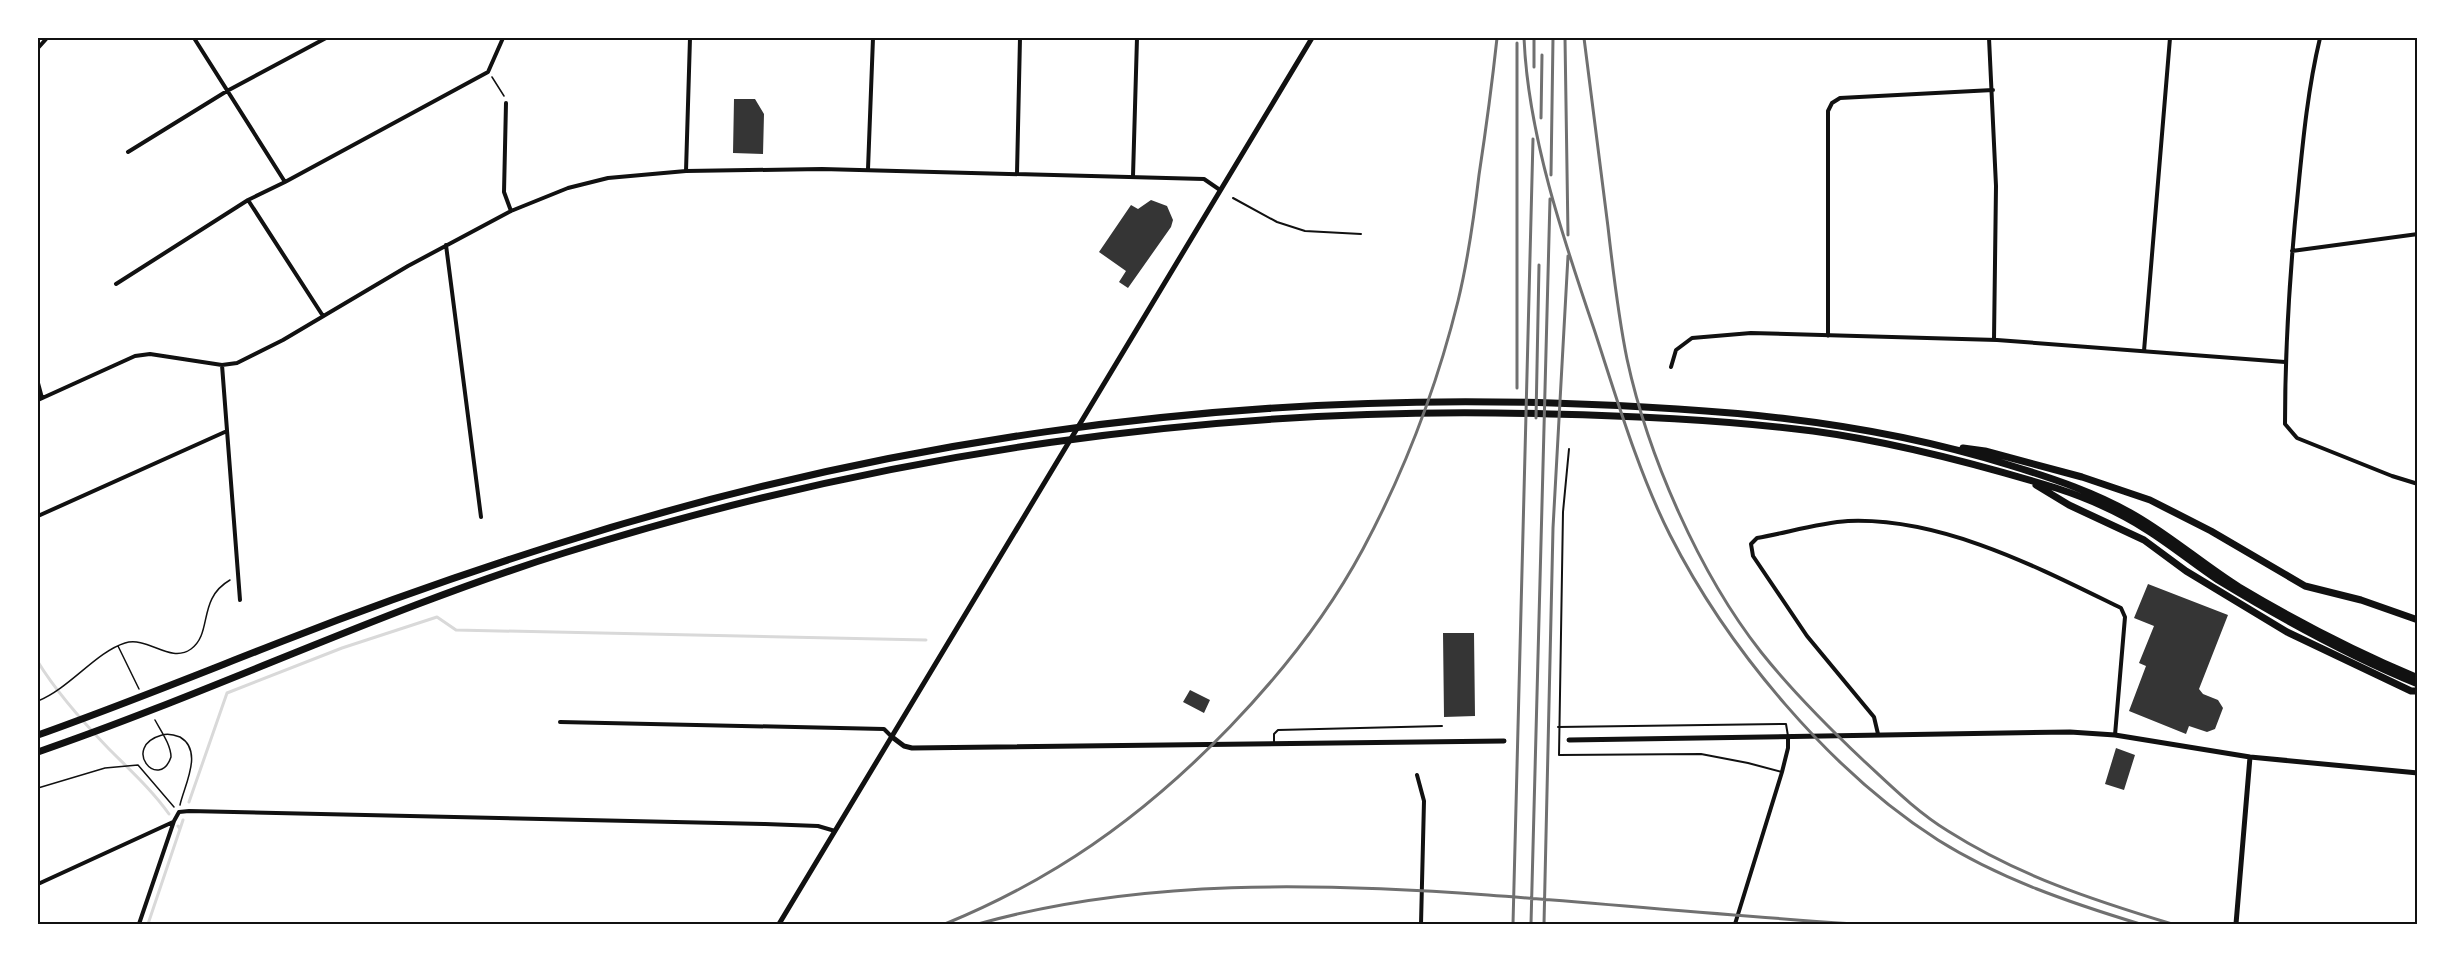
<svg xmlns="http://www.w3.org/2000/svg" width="2455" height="962" viewBox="0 0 2455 962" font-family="Merriweather,serif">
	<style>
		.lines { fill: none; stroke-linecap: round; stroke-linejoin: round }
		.stream { stroke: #d9d9d9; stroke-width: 3 }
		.building { fill: #353535 }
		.path { stroke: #111; stroke-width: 1.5 }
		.service { stroke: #111; stroke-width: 2 }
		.minor { stroke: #111; stroke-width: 4 }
		.tertiary { stroke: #111; stroke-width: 5 }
		.trunk { stroke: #111; stroke-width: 7 }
		.rail { stroke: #707070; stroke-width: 3 }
		.neatline { fill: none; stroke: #111; stroke-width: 2 }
	</style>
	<rect width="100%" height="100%" fill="#fff"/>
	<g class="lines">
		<path class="stream" d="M38,662C57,693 83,722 109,749C130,770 152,790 169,814
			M189,802L227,693L342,648L437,617L456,630L926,640
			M180,829L183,820
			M148,924L180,829L178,826"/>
	</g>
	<path class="building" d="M734,99H755L764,114L763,154L733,153Z
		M1151,200L1167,206L1173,220L1171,227L1128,288L1119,282L1126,271L1099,252L1131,205L1138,209Z
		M2148,584L2228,615L2199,689L2203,694L2218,700L2223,708L2215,729L2207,732L2189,726L2186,734L2129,711L2146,666L2139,663L2154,626L2134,618Z
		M1443,633H1474L1475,716L1444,717Z
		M1190,690L1210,700L1204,713L1183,702Z
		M2116,748L2135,755L2124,790L2105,784Z"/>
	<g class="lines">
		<path class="path" d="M492,77L504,96
			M118,646L139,689
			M38,701C70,688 96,652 125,643C148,636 170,664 191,649C213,633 197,599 230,580
			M155,720C161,731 171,745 171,757C159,792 120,747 162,735C168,733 175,735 180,737C204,751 184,786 180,805
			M38,788L105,768L138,765L174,807"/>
		<path class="service" d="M1233,198L1277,222L1305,231L1361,234
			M1569,449L1563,512L1559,755L1701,754L1748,763L1782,772
			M1558,727L1786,724L1788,736
			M1274,744V734L1278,730L1442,726"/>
		<path class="minor" d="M194,38L285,182L248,200L323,316
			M1989,38L1996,186L1994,340
			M2320,38C2308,88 2303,140 2298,191C2290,269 2285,346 2285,424L2297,438L2392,476L2418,484
			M38,48L47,38
			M506,103L504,192L511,211
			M128,152L227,91L326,38
			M868,169L873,38
			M686,171L690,38
			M1017,173L1020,38
			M1133,176L1137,38
			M285,182L488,72L503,38
			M446,245L481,517
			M2292,251L2418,234
			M116,284L248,200
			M1828,336V111L1832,103L1840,98L1993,90
			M2144,351L2170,38
			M222,365L240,600
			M1671,367L1676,350L1692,338L1751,333L1997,340L2285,362
			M38,383L42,398
			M38,400L135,356L150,354L222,365L237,363L283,340L408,266L511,211L568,188L608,178L686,171L822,169L1204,179L1220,190
			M38,516L227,431
			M560,722L884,729L892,737
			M1878,734L1874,717L1807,636L1753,556L1751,544L1757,538C1786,533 1818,523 1848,521C1942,517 2039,568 2121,608L2125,617L2115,735
			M1417,775L1424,801L1421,924
			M38,884L173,822
			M139,924L174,821L179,812L189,811L765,824L818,826L835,831
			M1735,924L1782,772L1788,748V737"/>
		<path class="tertiary" d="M892,737L904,746L912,748L1504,741
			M1569,740L2070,732L2115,735L2250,757L2418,773
			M779,924L1312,38
			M2236,924L2250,757"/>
		<path class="trunk" d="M1963,448L1985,451L2082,477L2150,500L2211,531L2305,586L2361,600L2418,620
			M2036,485L2069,505L2144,540L2186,571L2287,632L2411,691H2418
			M38,735C120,706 201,673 283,641C372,606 463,574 554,545C875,442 1215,393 1552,403C1707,408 1860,418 2009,465C2052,478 2097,493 2136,516C2172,537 2204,565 2239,587C2296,621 2356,652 2418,678
			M38,752C215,691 385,609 564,553C882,453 1217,404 1550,414C1638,416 1726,420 1813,431C1895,442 1977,464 2056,488C2087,498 2119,512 2147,530C2171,545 2194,564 2218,580C2282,619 2349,656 2418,684"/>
		<path class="rail" d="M1524,38C1528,134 1563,238 1594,329C1616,396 1638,472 1670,535C1728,649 1830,771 1938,840C2000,879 2071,903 2140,924
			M1565,38L1568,235
			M1584,38C1592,101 1600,164 1608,227C1613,271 1618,315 1627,359C1648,456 1699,573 1761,652C1792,691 1828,727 1864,761C1891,786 1917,812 1948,831C2019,876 2093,900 2172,924
			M1517,43V388
			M1534,67V38
			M1541,118L1542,55
			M1551,175L1553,38
			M1536,418L1539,265
			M945,924C984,908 1022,889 1058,867C1175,796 1298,670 1363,549C1404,472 1437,386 1458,301C1468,260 1474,217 1479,175C1486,129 1492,84 1497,38
			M978,924C1142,878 1320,883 1488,895C1610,904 1732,916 1855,924
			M1513,924L1533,139
			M1531,924L1550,199
			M1544,924L1553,528L1568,256"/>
	</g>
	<rect width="2455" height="962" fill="none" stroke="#ffffff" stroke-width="78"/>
	<rect x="39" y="39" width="2377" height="884" class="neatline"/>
</svg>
